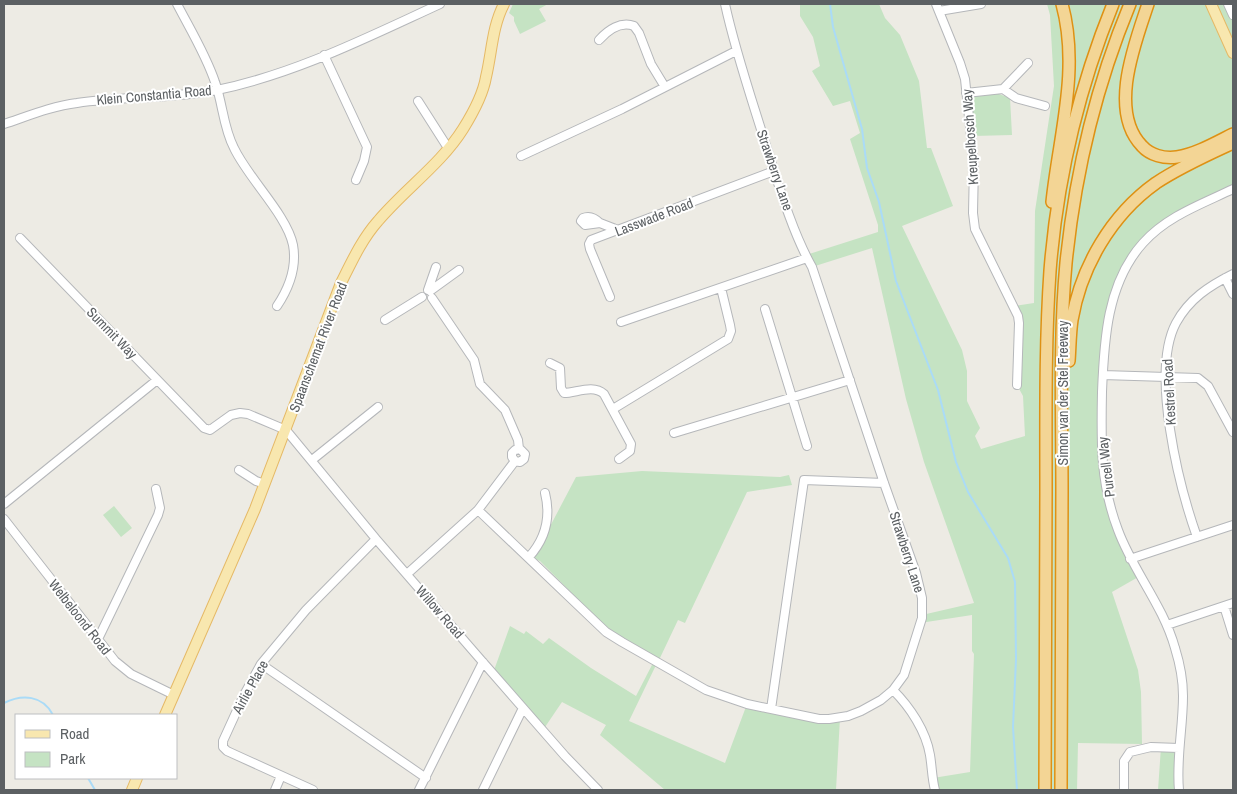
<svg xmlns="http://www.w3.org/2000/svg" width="1237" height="794" viewBox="0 0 1237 794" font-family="'Archivo Narrow',sans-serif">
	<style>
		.green { fill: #c5e3c3 }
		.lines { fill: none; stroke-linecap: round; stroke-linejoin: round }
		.stream { stroke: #aadbf7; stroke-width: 2 }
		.minor-casing { stroke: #b5b7ba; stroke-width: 10 }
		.major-casing { stroke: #e5b966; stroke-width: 12 }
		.highway-casing { stroke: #de9114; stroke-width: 14 }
		.minor { stroke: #fff; stroke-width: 8 }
		.major { stroke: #f8e7af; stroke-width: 10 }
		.highway { stroke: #f3d595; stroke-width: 11 }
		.labels { text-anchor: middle; stroke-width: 4; stroke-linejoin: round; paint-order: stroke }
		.street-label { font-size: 14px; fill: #5c6063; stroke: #fff }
	</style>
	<rect width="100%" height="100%" fill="#edebe4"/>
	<path class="green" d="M513,4H548L539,9L546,21L520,34L514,21V17L509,13Z
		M800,4H879L885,18L900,35L919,81L927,148H931L953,206L902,226L962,350L967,371V401L980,428L975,436L981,449L1025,436L1023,396L1017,385L1019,323L1014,306L1034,303L1035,211L1054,86L1050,15L1047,4H1228L1233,15V189L1166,222L1130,261L1111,305L1101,442L1107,493L1140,576L1112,592L1138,670L1141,692L1142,744L1078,743L1077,790H1010V789L935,790L933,778L970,772L974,654L972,651V615L920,623L922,615L974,603L924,462L906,399L872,248L812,267L806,255L878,232V225L850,139L860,133L850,101L833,106L812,71L820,66L813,37L800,16Z
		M996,93L1010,98L1012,135L973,136L970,100L975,95Z
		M642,471L780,477L789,475L792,485L747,492L685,623L678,620L659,660L614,634L602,624L540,561L535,559V555L576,477Z
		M114,506L132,528L121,537L103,515Z
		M510,626L524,634L526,631L543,644L549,638L591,668L636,696L654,661L657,663L629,721L725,763L747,704L805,718H840L836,790H665L600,735L606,725L562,702L543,730L493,673Z
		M1161,747L1179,748V790H1158Z"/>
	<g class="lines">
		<path class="stream" d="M830,4L833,27L862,129L867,168L879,202L896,281L938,390L956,462L968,492L1008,558L1015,582L1016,659L1013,727L1017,790
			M4,703C22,694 43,695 53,715
			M88,778L95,790"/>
		<g class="minor-casing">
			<path id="minor" d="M177,4C190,29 206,55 215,82C223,104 223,127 234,148C248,178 287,215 293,245C297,267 289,288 277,306
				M936,4L960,63L965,79L974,165L973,213L975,229L1018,316L1019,323L1017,385
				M1228,4L1233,15
				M939,11L981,4
				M599,40C608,30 621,21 634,26L639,33L651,64L665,87
				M324,55L367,147L364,161L356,180
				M1003,89L1016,98L1045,106
				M966,93L1003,89L1028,63
				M418,101L448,148
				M4,124C28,116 52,106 77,103C123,96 170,99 217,90C295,74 368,37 440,4
				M521,156L622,109L736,51
				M600,223C595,218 590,215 583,218L581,221L585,225L600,223L618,230
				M20,238L204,428L210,430L231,415L240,413L248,414L286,430L376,539L481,660L565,756L598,790
				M1225,278L1233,294
				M428,290L436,267
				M430,291L459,270
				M610,297L590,249L589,244L591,240L774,171
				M432,298L474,360L480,384L505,410L518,440L519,449
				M765,309L807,446
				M385,320L422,297
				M621,322L807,258
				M550,363L560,368L561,388L564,393C576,393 593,384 604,394L631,444L630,451L619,459
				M1103,375L1198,378L1208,386L1233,432
				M613,409L728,339L731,331L730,325L721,288
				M674,433L850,380
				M312,460L378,407
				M239,470L256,481L265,484
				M4,504L157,380
				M478,510L606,632L622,642L706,690L747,704L819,719H829L848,716L861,711L881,700L893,690L904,675L922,618V598L916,573L884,483L812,267C791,230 777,179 764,139C750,94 735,50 725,4
				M4,519L115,661L131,674L174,695
				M1197,537C1179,486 1150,372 1176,323C1189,299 1209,286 1233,274
				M529,557C546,538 551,517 545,493
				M1130,559L1233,525
				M407,574L478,510L515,461L520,462L524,459L525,454L520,449L515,450L512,453V457L515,461
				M1224,606L1233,635
				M1167,625L1233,603
				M98,639L158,515L160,508L156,489
				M261,664L426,778
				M893,690C910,707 926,731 930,755C932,767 932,779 935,790
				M771,709L804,480L884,483
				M275,790L281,776
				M313,790L227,751L223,747V741L244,695L261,664L306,610L376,539
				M419,790L483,662
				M483,790L523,708
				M1124,790V761L1130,752L1151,747L1179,748
				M1179,790C1176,759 1183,728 1183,696C1183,680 1180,664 1175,648C1163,605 1133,571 1118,530C1100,483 1101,441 1102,392C1104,340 1107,283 1143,243C1167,216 1202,204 1233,189"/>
		</g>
		<g class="major-casing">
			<path id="major" d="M1211,4L1233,53
				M165,715L255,509L341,283C352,261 362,239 378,221C405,189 441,164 463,129C473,113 483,95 486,77C492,52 492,27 504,4
				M132,790L137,778"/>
		</g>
		<g class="highway-casing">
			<path id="highway" d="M1148,4C1135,43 1108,111 1142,146C1150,155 1164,159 1177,157C1196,154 1215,143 1233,134
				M1052,202C1059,135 1080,70 1062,4
				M1069,361C1070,348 1070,333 1072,320C1081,267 1111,215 1156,183C1180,167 1207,155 1233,143
				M1045,790C1045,690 1046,591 1046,491C1046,418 1045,344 1050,271C1057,181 1079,88 1113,4
				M1061,790C1061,690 1062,590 1062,491C1062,415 1059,338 1066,263C1075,174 1096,86 1130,4"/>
		</g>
		<use href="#minor" class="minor"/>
		<use href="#major" class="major"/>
		<use href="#highway" class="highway"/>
	</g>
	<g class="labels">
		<g class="street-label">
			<text transform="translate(154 95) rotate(-5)" y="5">Klein Constantia Road</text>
			<text transform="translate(970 137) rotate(-94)" y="5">Kreupelbosch Way</text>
			<text transform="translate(775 170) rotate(71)" y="5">Strawberry Lane</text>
			<text transform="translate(654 217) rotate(-21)" y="5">Lasswade Road</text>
			<text transform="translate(112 333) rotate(46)" y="5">Summit Way</text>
			<text transform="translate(318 347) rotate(-69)" y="5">Spaanschemat River Road</text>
			<text transform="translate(1169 392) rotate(-93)" y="5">Kestrel Road</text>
			<text transform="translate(1063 393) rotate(-90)" y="5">Simon van der Stel Freeway</text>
			<text transform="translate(1106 467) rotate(-97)" y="5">Purcell Way</text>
			<text transform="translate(907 552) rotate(72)" y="5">Strawberry Lane</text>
			<text transform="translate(440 612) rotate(49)" y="5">Willow Road</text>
			<text transform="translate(80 617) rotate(52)" y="5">Welbeloond Road</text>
			<text transform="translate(250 687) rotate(-61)" y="5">Airlie Place</text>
		</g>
	</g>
	<rect width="1237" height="794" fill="none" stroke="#5c6063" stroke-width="10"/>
	<rect x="15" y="714" width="162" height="65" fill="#ffffff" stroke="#bebfc1"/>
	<rect x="25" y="730" width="25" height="8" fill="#f8e7af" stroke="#bebfc1"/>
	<text x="60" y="739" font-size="15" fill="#5c6063">Road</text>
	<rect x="25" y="752" width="25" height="15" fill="#c5e3c3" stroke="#bebfc1"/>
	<text x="60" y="764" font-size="15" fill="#5c6063">Park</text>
</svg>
